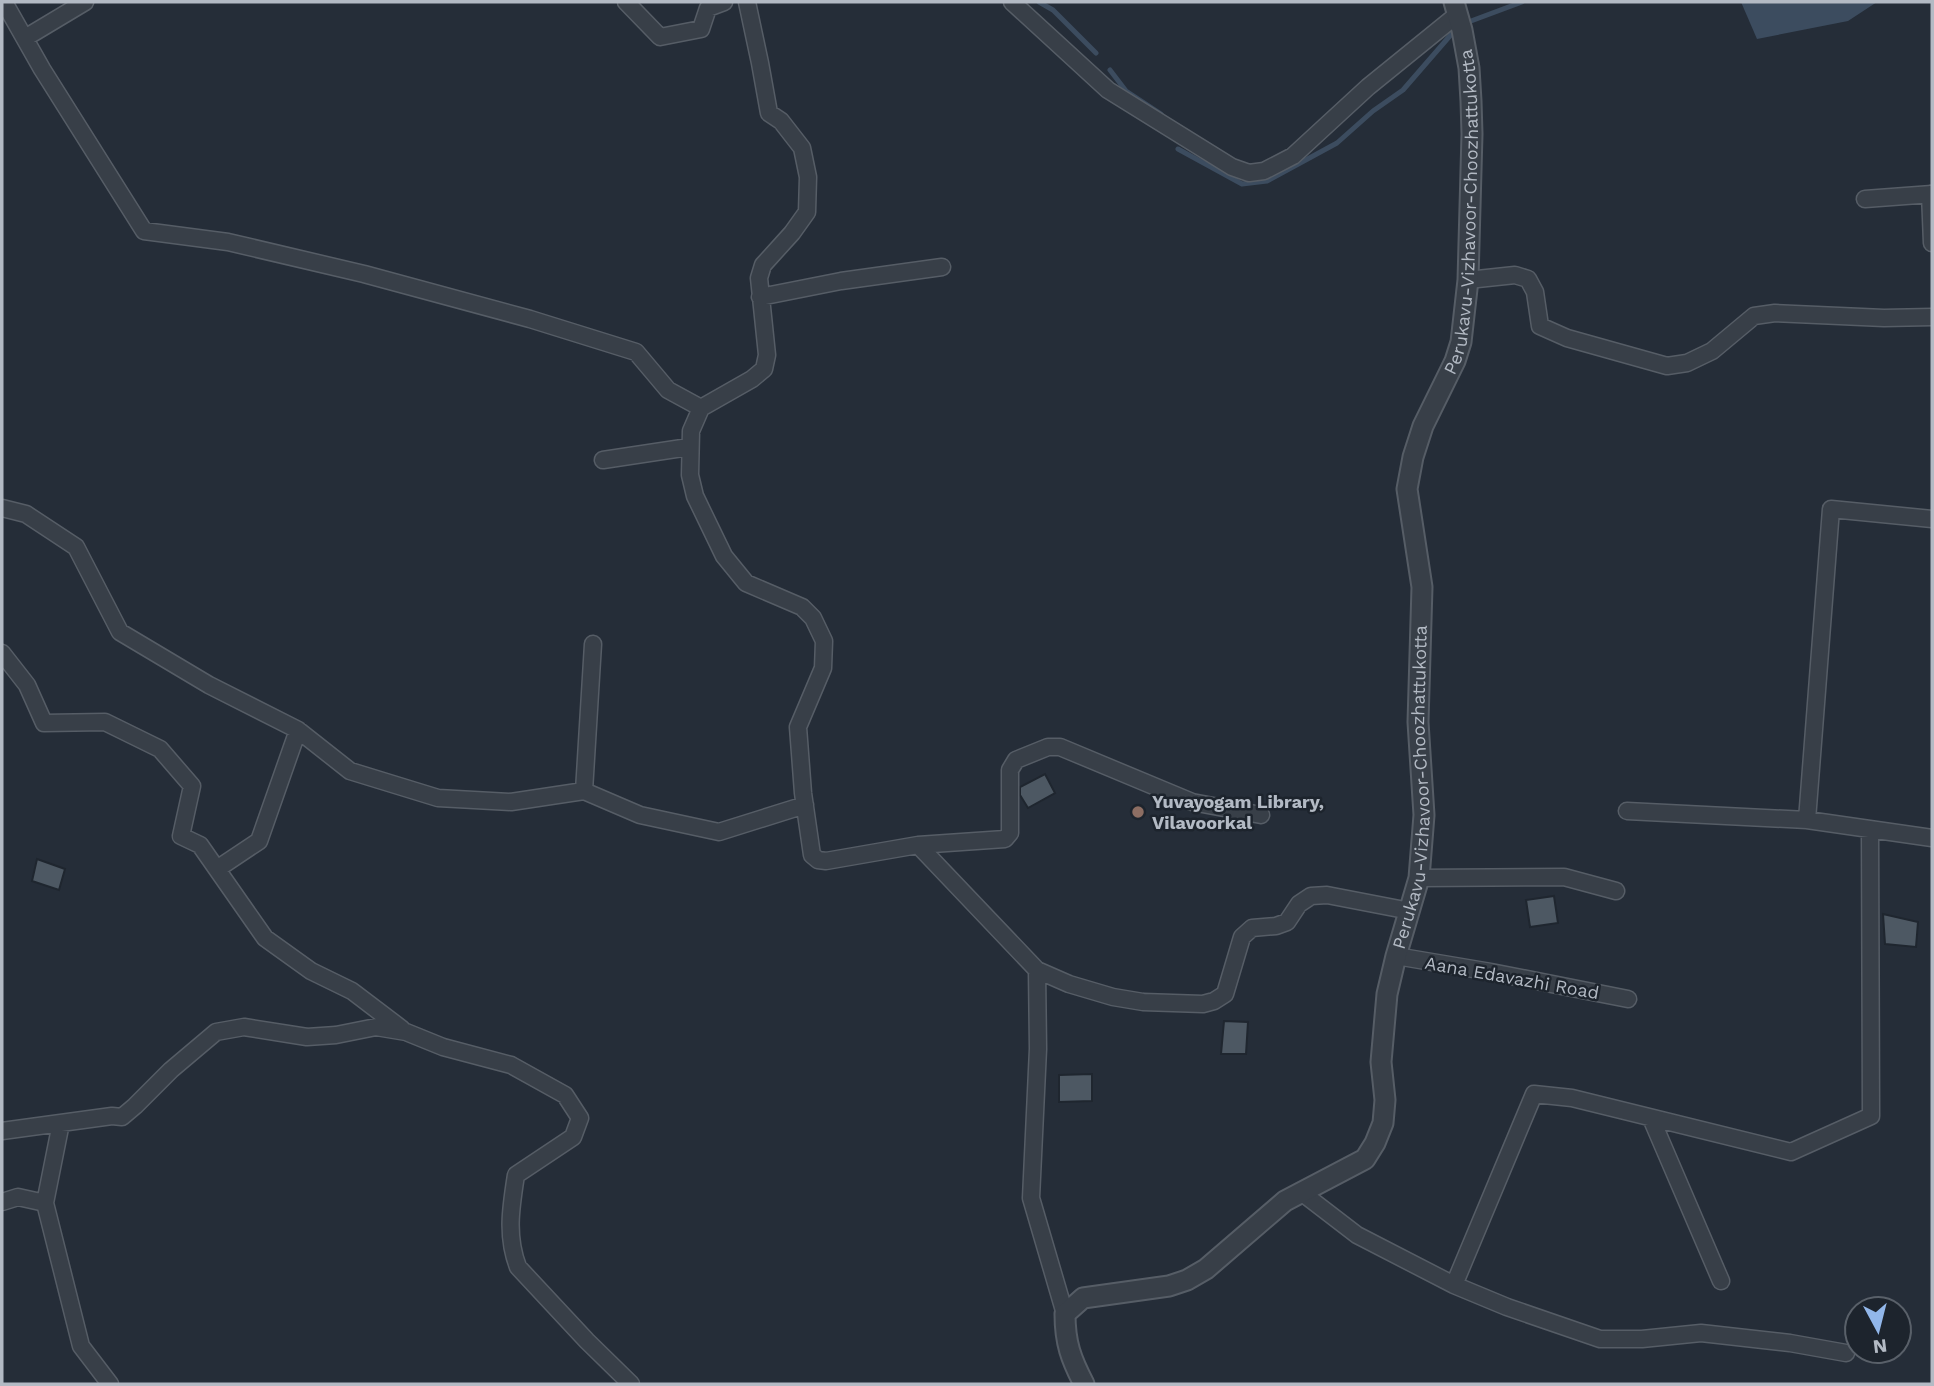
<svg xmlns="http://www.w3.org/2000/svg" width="1934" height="1386" viewBox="0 0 1934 1386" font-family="'Work Sans',sans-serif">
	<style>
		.water { fill: #3c4c5f }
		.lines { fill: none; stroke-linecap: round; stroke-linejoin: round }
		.stream { stroke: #3c4c5f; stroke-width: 5 }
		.building { fill: #4d5863; stroke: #1f262f; stroke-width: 2 }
		.minor-casing { stroke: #565d66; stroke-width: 19 }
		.tertiary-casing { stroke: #565d66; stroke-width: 23 }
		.minor { stroke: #383f48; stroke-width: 16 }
		.tertiary { stroke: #383f48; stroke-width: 19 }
		.education-dot { fill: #8d6e63; stroke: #1d242d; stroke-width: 2.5 }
		.labels { text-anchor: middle; stroke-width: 5; stroke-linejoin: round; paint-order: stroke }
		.street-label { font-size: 18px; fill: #b3bac4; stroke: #1d242d }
		.poi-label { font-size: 18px; font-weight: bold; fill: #b3bac4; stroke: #1d242d; text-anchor: start }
	</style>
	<rect width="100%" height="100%" fill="#252d38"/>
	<path class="water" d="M1741,2H1877L1848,21L1757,39Z"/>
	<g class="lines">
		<path class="stream" d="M1039,2L1053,10L1096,53
			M1471,21L1522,2
			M1110,70L1126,91L1161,114
			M1178,149L1242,184L1267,181L1337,143L1373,111L1403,90L1455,30"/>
	</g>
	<path class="building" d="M1045,774L1055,793L1028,808L1020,795V787Z
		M37,859L65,869L59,890L32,881Z
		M1554,896L1558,923L1530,927L1526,900Z
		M1883,914L1918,922L1916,947L1885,944Z
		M1224,1021L1248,1022L1246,1054H1221Z
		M1092,1074V1101L1059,1102V1075Z"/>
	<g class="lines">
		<g class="minor-casing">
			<path id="minor" d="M4,2L42,69L144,231L228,242L364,274L530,319L636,352L668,390L701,408
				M626,2L660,37L701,29L708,8L724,2
				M747,2L760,63L769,113L781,121L802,148L808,177L807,212L792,233L763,265L759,278L767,355L764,369L752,379L701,408L691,431L690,475L695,496L724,556L746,583L802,607L813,618L824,641L823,668L798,727L803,793L812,855L818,860L826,861L918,845
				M1012,2L1108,90L1232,167L1249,173L1264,171L1293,156L1368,87L1458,14
				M25,38L85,2
				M1930,194L1932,243
				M1865,199L1932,194
				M1468,280L1515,275L1528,279L1535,292L1540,326L1567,338L1667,366L1687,363L1712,351L1754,316L1775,313L1884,318L1932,317
				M760,297L841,281L942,267
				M603,460L689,447
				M2,508L26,514L76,547L120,632L209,685L298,730L350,771L438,798L511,802L584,791L640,815L719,832L805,805
				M2,653L27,685L44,723L105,722L160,749L192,786L181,836L200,845L265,938L311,971L352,991L402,1029
				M584,791L593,644
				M1627,811L1807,820L1932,838
				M1261,815L1192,802L1060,747H1048L1016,760L1010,770V833L1005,839L918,845L1037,970L1069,984L1113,997L1143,1002L1203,1004L1214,1001L1225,994L1242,937L1252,928L1276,926L1287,922L1299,904L1311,896L1327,895L1410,911
				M1807,820L1831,509L1932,519
				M217,869L259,841L298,730
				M1419,878L1564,877L1616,891
				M1396,956L1491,972L1628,999
				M1037,970L1038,1049L1031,1198L1065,1314
				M1651,1118L1721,1281
				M2,1131L112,1116L122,1117L135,1106L171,1070L216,1032L244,1027L307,1037L336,1035L376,1027L406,1032L443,1047L511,1065L565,1095L580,1118L573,1137L516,1175C511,1207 506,1236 518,1267L587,1341L631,1384
				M1301,1192L1357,1235L1454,1285L1507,1307L1600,1339H1642L1701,1333L1790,1343L1846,1353
				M2,1202L18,1197L45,1203L61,1123
				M45,1203L81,1346L110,1384
				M1454,1285L1534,1094L1572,1098L1791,1152L1871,1116L1870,829"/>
		</g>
		<g class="tertiary-casing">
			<g id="tertiary">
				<path id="s1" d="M1084,1384C1071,1359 1065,1343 1065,1314L1083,1298L1169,1286L1187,1280L1206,1269L1285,1201L1365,1159L1375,1143L1383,1123L1385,1100L1381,1062L1387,994L1396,956L1419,878L1424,815L1418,722L1422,587L1407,489L1413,457L1423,426L1455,361L1461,342L1468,280L1472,134L1471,101L1469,68L1462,30L1454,2"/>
			</g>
		</g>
		<use href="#minor" class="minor"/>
		<use href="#tertiary" class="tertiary"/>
	</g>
	<circle class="education-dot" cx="1138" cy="812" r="7"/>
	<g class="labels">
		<g class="street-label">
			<text dy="6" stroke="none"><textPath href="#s1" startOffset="1388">Perukavu-Vizhavoor-Choozhattukotta</textPath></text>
			<text dy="6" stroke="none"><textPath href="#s1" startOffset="800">Perukavu-Vizhavoor-Choozhattukotta</textPath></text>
			<text transform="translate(1512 978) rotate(10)" y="6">Aana Edavazhi Road</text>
		</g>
		<g class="poi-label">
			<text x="1152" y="808">Yuvayogam Library,<tspan x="1152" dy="21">Vilavoorkal</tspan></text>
		</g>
	</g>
	<rect width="1934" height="1386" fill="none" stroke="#b3bac4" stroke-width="7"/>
	<g transform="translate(1878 1330) rotate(173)"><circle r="33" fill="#1d242d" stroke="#596069" stroke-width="2"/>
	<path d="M0-5L12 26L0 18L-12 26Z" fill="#92b7ea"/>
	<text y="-10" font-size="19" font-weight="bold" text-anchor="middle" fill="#b3bac4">N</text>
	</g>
</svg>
